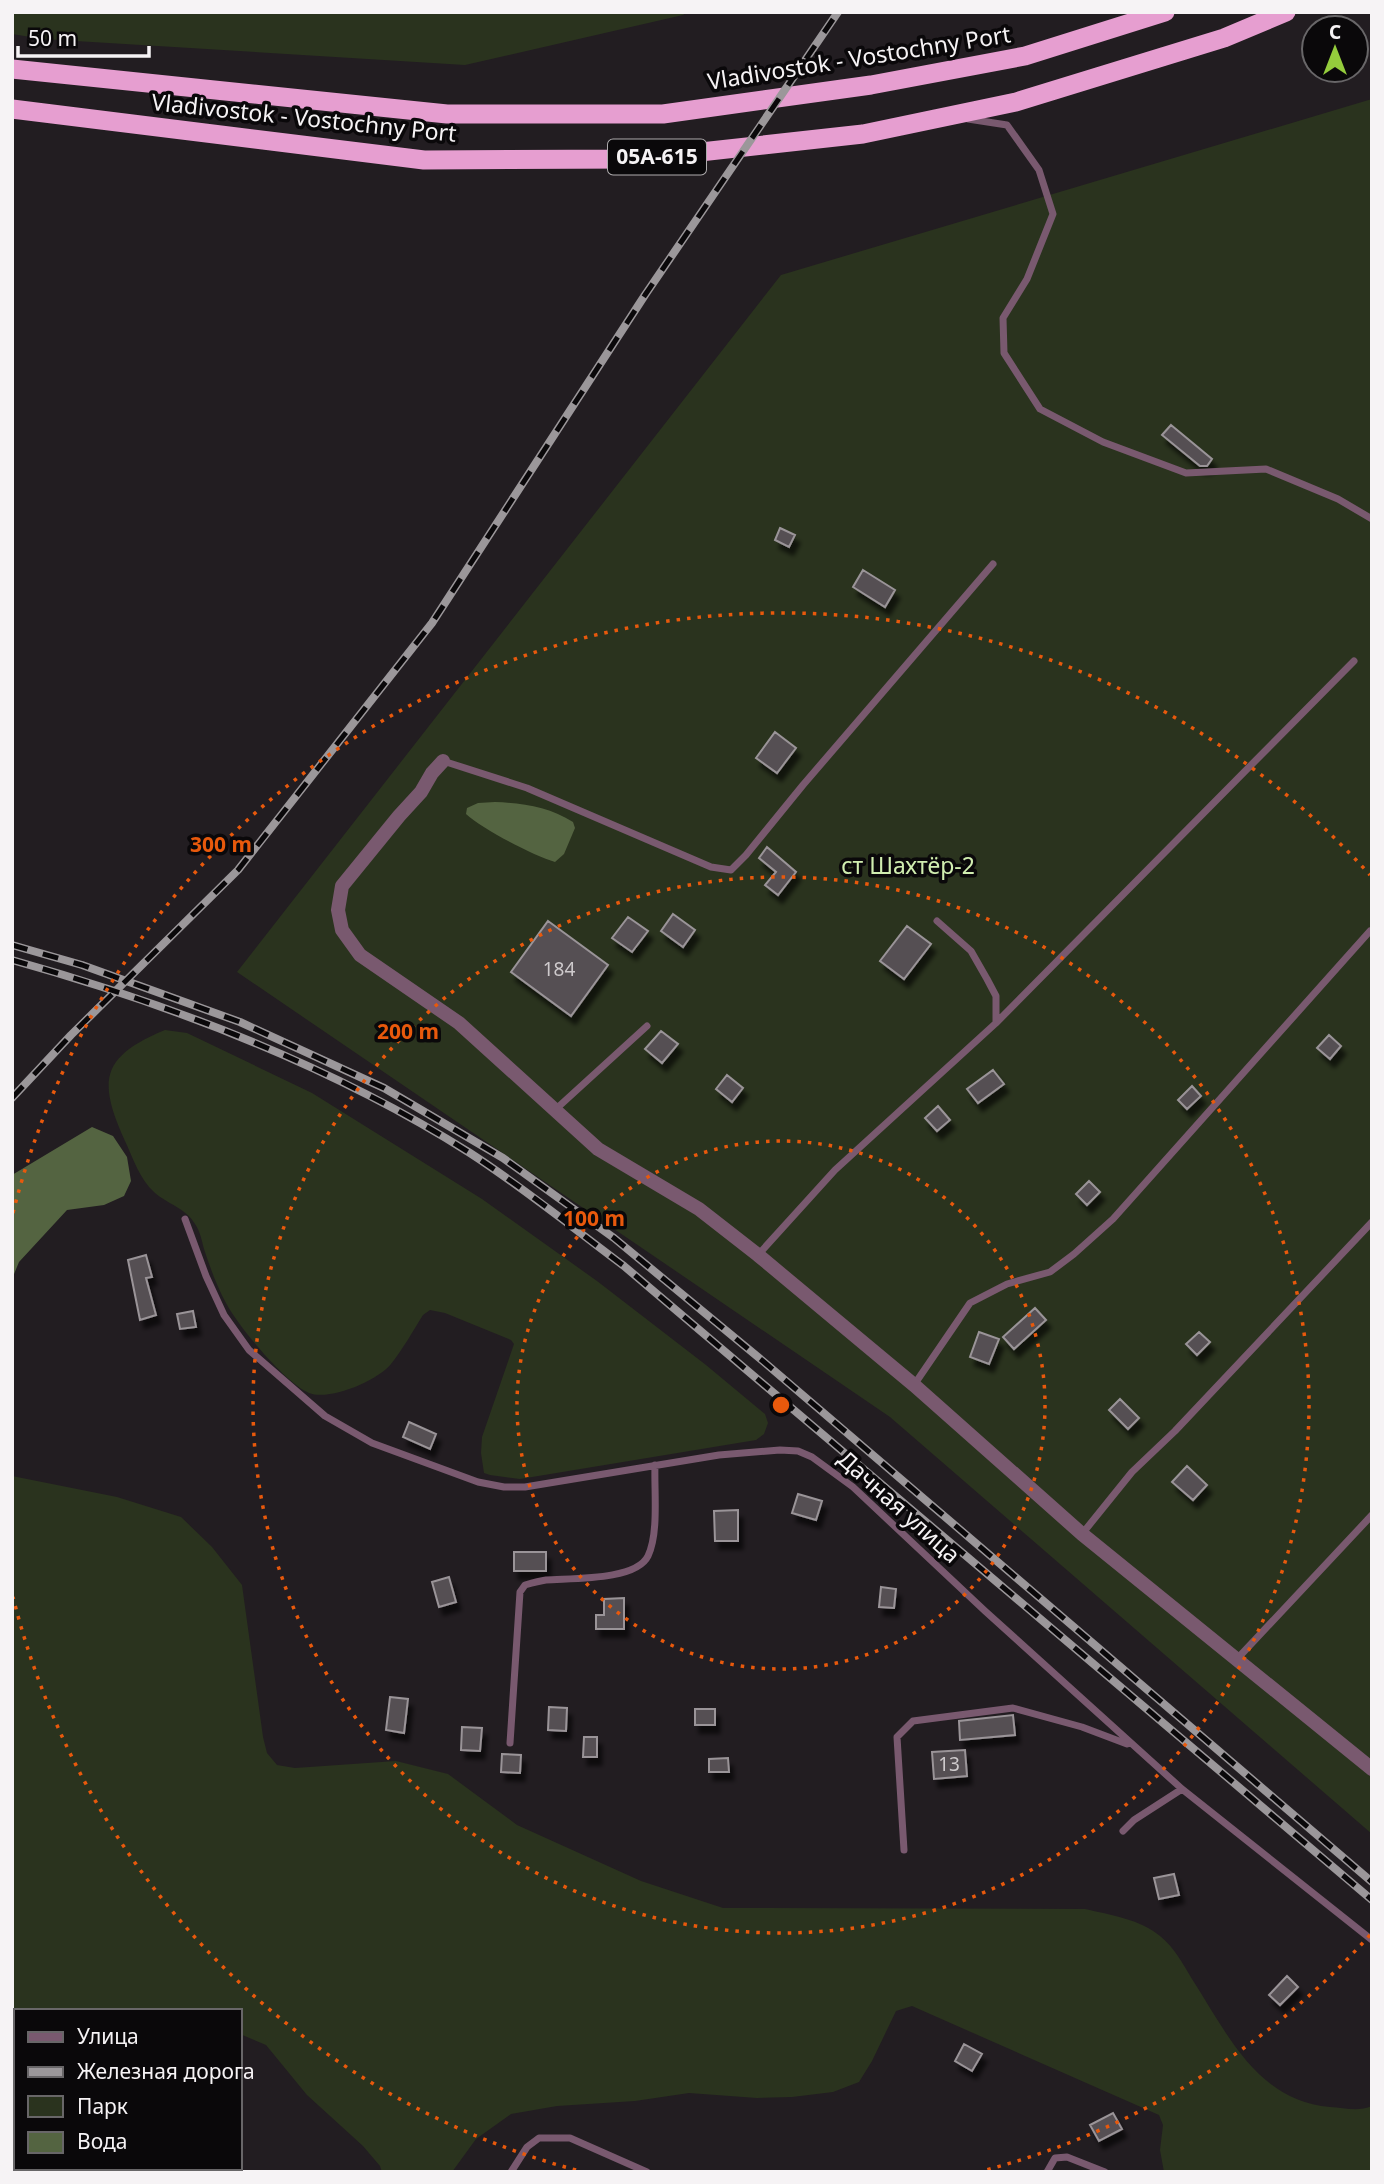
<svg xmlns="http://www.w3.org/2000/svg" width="1384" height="2184" viewBox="0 0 1384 2184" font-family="'Noto Sans',sans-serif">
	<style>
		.green { fill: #2a331e }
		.water { fill: #546441 }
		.building { fill: #554f53; stroke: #9a9498; stroke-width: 2; filter: url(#shadow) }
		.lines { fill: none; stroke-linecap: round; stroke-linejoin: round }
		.service { stroke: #79596f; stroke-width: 7 }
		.minor { stroke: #79596f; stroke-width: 14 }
		.trunk { stroke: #e69ed0; stroke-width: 19 }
		.rail-casing { stroke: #9b979a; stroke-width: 8 }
		.rail { stroke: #0a080a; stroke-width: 5; stroke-dasharray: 16; stroke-linecap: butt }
		.ring { fill: none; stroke: #e8590c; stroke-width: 3.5; stroke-dasharray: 3.5 7 }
		.labels { text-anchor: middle; stroke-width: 7; stroke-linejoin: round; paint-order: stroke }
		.number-label { font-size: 19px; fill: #cecacc }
		.shield { fill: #0a080a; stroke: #afacae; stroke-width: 2 }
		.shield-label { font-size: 21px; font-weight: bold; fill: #f6f3f5 }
		.street-label { font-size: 23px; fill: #f6f3f5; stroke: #0a080a }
		.park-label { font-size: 23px; fill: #d1eeb0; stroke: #0a080a }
		.centre { fill: #e8590c; stroke: #0a080a; stroke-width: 3.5 }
		.ring-label { font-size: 21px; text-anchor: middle; font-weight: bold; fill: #e8590c; stroke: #0a080a; stroke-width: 7; stroke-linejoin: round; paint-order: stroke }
	</style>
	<defs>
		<filter id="shadow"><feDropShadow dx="4.5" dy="8" stdDeviation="2" flood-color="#0009"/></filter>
	</defs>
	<rect width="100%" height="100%" fill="#221d21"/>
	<path class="green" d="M12,12H687L683,15L465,65L43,39L12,34Z
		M1372,99V1834L890,1417L237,972L781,275Z
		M165,1030L187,1033L312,1093L482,1199L597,1281L706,1365L765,1414L768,1423L764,1434L756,1440L520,1479L490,1475L484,1473L481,1453L482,1437L514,1344L511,1340L445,1313L430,1310L423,1315C413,1331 403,1349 391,1364C377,1381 330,1401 309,1393C285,1383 238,1326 226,1303C217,1287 210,1267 204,1249C202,1241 200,1231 195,1224C186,1208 167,1204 154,1192C140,1180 133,1158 125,1141C98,1081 100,1057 165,1030Z
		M12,1476L117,1497L181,1517L212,1547L242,1585L263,1737L267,1753L277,1765L295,1768L396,1761L448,1774L517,1825L641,1881L723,1908L1085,1909C1110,1915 1140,1919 1160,1936C1174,1947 1183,1964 1192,1979C1227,2033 1257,2101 1330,2107C1345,2108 1358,2112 1372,2106V2172H1164L1160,2150L1163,2125L1159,2115L912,2006L896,2011L872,2061L859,2082L833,2092L792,2097L757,2098L689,2093L635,2101L557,2106L511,2114L476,2139L452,2172H382L380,2166L363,2146L307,2095L266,2045L240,2034V2011H16V2162L12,2163Z"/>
	<path class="water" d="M495,802C522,803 550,807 573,822L575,828L564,854L555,862C534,856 482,829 466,814L467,808L478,803Z
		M92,1127L113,1136L127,1157L131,1181L124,1196L104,1205L67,1210L19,1262L12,1279V1175Z"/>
	<path class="building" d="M1171,425L1212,459L1207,466H1200L1162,435Z
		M780,528L795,535L789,547L775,540Z
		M863,570L895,590L885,607L853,587Z
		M775,732L796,748L777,773L756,758Z
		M767,847L796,872L778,895L765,885L776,872L759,858Z
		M673,914L695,930L683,947L661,931Z
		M628,917L648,931L632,952L612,938Z
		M548,921L608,965L571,1016L511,972Z
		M907,926L931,944L904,979L880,961Z
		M661,1031L678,1044L662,1063L645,1049Z
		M1329,1035L1341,1046L1330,1059L1317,1048Z
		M993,1070L1004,1084L978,1103L967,1089Z
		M727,1075L743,1088L732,1102L716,1089Z
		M1192,1086L1201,1096L1187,1109L1178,1100Z
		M938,1106L950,1120L937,1131L925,1118Z
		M1089,1181L1100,1192L1087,1205L1076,1194Z
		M146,1255L152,1277L146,1278L156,1315L140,1320L128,1260Z
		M1035,1308L1046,1320L1014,1349L1003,1337Z
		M193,1311L196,1327L180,1329L177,1314Z
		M979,1332L999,1339L989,1364L970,1357Z
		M1199,1332L1210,1342L1197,1355L1186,1344Z
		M1120,1399L1139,1418L1128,1429L1109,1410Z
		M409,1422L436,1434L430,1449L403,1437Z
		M1187,1466L1207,1485L1193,1500L1172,1482Z
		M798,1494L822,1501L816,1520L792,1513Z
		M738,1510V1541H715L714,1511Z
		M514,1552H546V1571H514Z
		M449,1577L456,1602L439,1607L432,1582Z
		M881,1587L896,1589L894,1608L879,1607Z
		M624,1598V1629H596V1615H604V1599Z
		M390,1697L408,1699L404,1733L386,1730Z
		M549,1707L567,1708L566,1731L548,1730Z
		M695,1709H715V1725H695Z
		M1013,1715L1015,1735L960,1740L959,1721Z
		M462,1727L482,1728L480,1751L461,1750Z
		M584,1737H597V1757H583Z
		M965,1750L967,1776L934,1779L932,1752Z
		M502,1754L521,1755L520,1773L501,1772Z
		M728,1758L729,1772H709V1759Z
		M1174,1874L1179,1895L1159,1899L1154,1878Z
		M1287,1976L1298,1987L1280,2005L1269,1995Z
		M964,2044L982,2054L972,2071L955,2061Z
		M1113,2113L1122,2129L1099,2141L1090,2125Z"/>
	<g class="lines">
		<path class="service" d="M968,119L1007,125L1039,170L1053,214L1027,279L1003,318L1004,353L1040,409L1103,442L1186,473L1266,469L1338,499L1372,519
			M443,761L527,788L711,867L731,870L746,855L803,785L993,564
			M996,1023L1354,661
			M556,1109L647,1026
			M185,1219L206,1276L224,1315L249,1350L325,1416L372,1443L478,1482L504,1487H525L719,1455L780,1450L798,1451L812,1457L853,1487L985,1611L1182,1789L1372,1940
			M758,1255L835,1170L996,1023V996L987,979L971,951L937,921
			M914,1385L970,1303L1007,1284L1050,1272L1074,1254L1113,1219L1370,931
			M1082,1534L1132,1472L1175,1431L1372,1222
			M1237,1659L1372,1515
			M510,1743L520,1592L525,1585C532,1583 539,1581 546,1580C570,1578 636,1581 648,1556C659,1533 654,1491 655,1465
			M1123,1831L1134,1820L1182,1789
			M904,1850L897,1737L913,1721L1013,1708L1082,1727L1127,1744
			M165,2168L166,2172
			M511,2172L527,2147L539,2138H570L647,2172
			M1047,2172L1055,2158L1067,2157L1105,2172"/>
		<path class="minor" d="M443,761L432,773L421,792L399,816L342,886L338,910L342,930L360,955L459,1023L598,1149L699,1209L758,1255L914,1385L1082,1534L1372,1769"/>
		<path class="trunk" d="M12,69L447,114H663L871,85L1025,56L1165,12
			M12,109L424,160L637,159L863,134L1016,102L1224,38L1286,12"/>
		<g class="rail-casing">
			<path id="rail" d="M12,945L82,965L240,1022L384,1088L503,1158L614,1238L764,1362L1372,1882
				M12,960C170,1004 331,1065 470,1153C524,1188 573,1228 624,1266L1372,1900
				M12,1098L71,1035L238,870L432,623L645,295L838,12"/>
		</g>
		<use href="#rail" class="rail"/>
	</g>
	<g class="ring">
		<circle cx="781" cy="1405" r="264"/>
		<circle cx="781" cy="1405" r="528"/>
		<path d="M1370 1935A792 792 0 0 1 986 2170M576 2170A792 792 0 0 1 13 1597M13 1213A792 792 0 0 1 1370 875"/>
	</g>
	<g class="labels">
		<g class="number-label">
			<text x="559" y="976">184</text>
			<text x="949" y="1771">13</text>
		</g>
		<rect class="shield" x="608" y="139.5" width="98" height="35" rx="5"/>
		<g class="shield-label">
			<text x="657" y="164">05А-615</text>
		</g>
		<g class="street-label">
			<text transform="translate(859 58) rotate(-9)" y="8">Vladivostok - Vostochny Port</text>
			<text transform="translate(304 118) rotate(6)" y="8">Vladivostok - Vostochny Port</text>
			<text transform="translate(899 1507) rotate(42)" y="8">Дачная улица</text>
		</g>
		<g class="park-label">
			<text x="908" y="874">ст Шахтёр-2</text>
		</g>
	</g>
	<circle cx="781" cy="1405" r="10" class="centre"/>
	<g class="ring-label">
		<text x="221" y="852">300 m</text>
		<text x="408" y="1039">200 m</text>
		<text x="594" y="1226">100 m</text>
	</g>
	<rect width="1384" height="2184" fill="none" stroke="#f6f3f5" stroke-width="28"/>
	<rect x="14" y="2009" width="228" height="161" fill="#0a080a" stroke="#686668" stroke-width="2"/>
	<rect x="28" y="2032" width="35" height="10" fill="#79596f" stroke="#686668" stroke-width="2"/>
	<text x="77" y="2044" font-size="21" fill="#f6f3f5">Улица</text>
	<rect x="28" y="2067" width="35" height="10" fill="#9b979a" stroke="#686668" stroke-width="2"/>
	<text x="77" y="2079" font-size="21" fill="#f6f3f5">Железная дорога</text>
	<rect x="28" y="2096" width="35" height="21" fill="#2a331e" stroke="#686668" stroke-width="2"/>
	<text x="77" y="2114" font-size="21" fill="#f6f3f5">Парк</text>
	<rect x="28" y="2132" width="35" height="21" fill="#546441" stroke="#686668" stroke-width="2"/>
	<text x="77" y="2149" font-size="21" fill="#f6f3f5">Вода</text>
	<g transform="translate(1335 49)"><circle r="33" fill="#0a080a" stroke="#686668" stroke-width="2"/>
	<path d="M0-5L12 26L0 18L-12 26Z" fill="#94cc3c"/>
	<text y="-10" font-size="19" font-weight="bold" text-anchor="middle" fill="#f6f3f5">С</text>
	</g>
	<path d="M18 46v10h131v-10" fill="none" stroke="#f6f3f5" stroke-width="3.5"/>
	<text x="28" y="46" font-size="21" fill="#f6f3f5" stroke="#0a080a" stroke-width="5" paint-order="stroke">50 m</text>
</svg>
